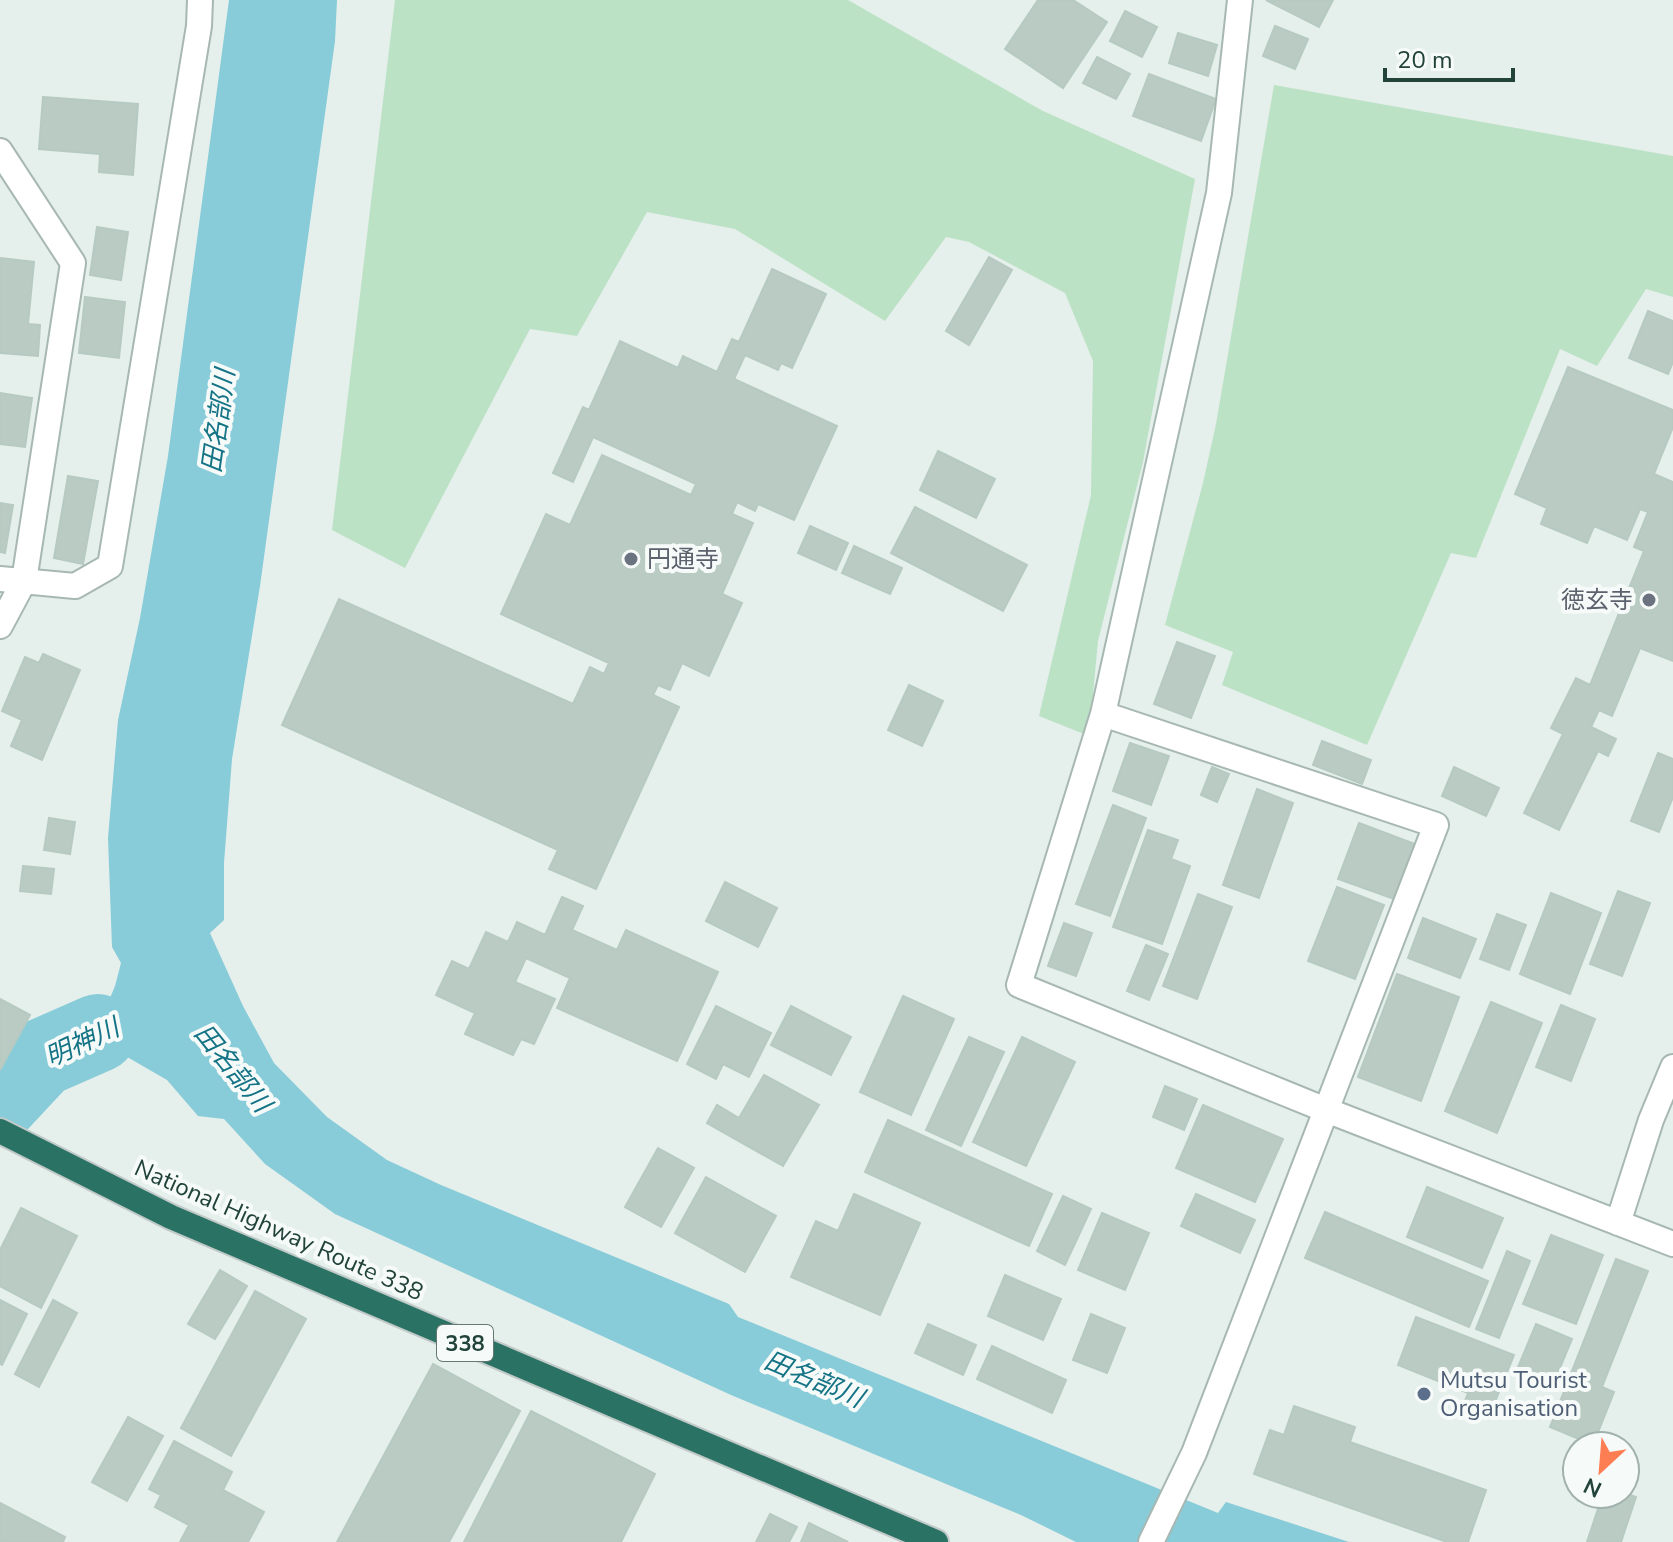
<svg xmlns="http://www.w3.org/2000/svg" width="1673" height="1542" viewBox="0 0 1673 1542" font-family="'Nunito Sans','Noto Sans JP',sans-serif">
	<style>
		.green { fill: #bce2c6 }
		.water { fill: #88ccd9 }
		.lines { fill: none; stroke-linecap: round; stroke-linejoin: round }
		.river { stroke: #88ccd9; stroke-width: 78 }
		.building { fill: #bacbc4; stroke: #b6cac2; stroke-width: 2 }
		.minor-casing { stroke: #a7b8b2; stroke-width: 28 }
		.highway-casing { stroke: #c1cac8; stroke-width: 28 }
		.minor { stroke: #fff; stroke-width: 24 }
		.highway { stroke: #2a7364; stroke-width: 24 }
		.worship-dot { fill: #6b7280; stroke: #f6fbf9; stroke-width: 3 }
		.service-dot { fill: #5c6f8a; stroke: #f6fbf9; stroke-width: 3 }
		.labels { text-anchor: middle; stroke-width: 8; stroke-linejoin: round; paint-order: stroke }
		.shield { fill: #f6fbf9; stroke: #627a73; stroke-width: 2 }
		.shield-label { font-size: 22px; font-weight: bold; fill: #22433a }
		.worship-label { font-size: 24px; fill: #5b616d; stroke: #f6fbf9; text-anchor: start }
		.street-label { font-size: 24px; fill: #22433a; stroke: #f6fbf9 }
		.service-label { font-size: 24px; fill: #4e5e75; stroke: #f6fbf9; text-anchor: start }
		.water-label { font-size: 26px; font-style: italic; fill: #157386; stroke: #f6fbf9 }
	</style>
	<rect width="100%" height="100%" fill="#e5efeb"/>
	<path class="green" d="M395,0H848L1043,111L1195,179L1143,462L1098,641L1089,736L1039,716L1091,495L1093,361L1065,293L969,242L946,237L885,321L735,229L647,212L577,336L530,329L405,568L332,530Z
		M1274,85L1673,156V297L1646,289L1597,366L1560,349L1476,558L1451,553L1367,745L1222,685L1233,652L1165,625L1203,483L1216,424Z"/>
	<path class="water" d="M229,0H337L335,41L260,586L232,759L224,863V920L210,933L243,1006L274,1063L327,1117L387,1160L441,1185L729,1304L738,1317L1218,1513L1226,1502L1349,1542H1076L1021,1515L731,1395L335,1214L265,1164L224,1119L198,1116L167,1080L122,1054L85,1055L49,1065L19,1097L0,1083L66,1019L103,1015L115,986L121,963L112,947L108,838L118,720L140,618L168,456Z"/>
	<g class="lines">
		<path class="river" d="M0,1102L41,1058L98,1033"/>
	</g>
	<path class="building" d="M1038,0H1073L1107,22L1063,88L1005,49Z
		M1266,0H1333L1319,27Z
		M1125,11L1157,27L1142,57L1110,41Z
		M1275,26L1308,39L1295,69L1263,56Z
		M1178,33L1217,45L1208,76L1169,63Z
		M1097,57L1130,74L1116,99L1083,83Z
		M1149,74L1216,99L1201,141L1133,116Z
		M43,97L138,104L133,175L99,172L100,154L39,149Z
		M97,227L128,232L121,280L90,275Z
		M989,257L1012,270L969,345L946,331Z
		M0,258L34,262L28,324L40,325L38,356L0,353Z
		M772,269L826,294L792,368L781,363L778,370L745,355L734,379L837,426L794,520L758,504L755,511L737,502L732,514L753,523L722,594L742,603L709,676L682,663L670,690L658,685L653,695L679,707L596,889L549,869L558,850L282,725L339,599L573,704L590,667L604,674L609,663L501,614L546,514L570,525L602,455L691,495L696,484L593,437L573,482L553,473L583,407L589,410L620,341L678,368L683,356L717,372L732,339L739,342Z
		M85,297L125,302L119,358L79,353Z
		M1648,311L1673,321V362L1668,374L1629,358Z
		M1568,367L1673,410V427L1654,474L1673,482V661L1640,648L1612,716L1599,710L1591,727L1616,739L1608,756L1598,751L1559,830L1524,813L1563,734L1551,728L1576,678L1590,685L1644,551L1634,547L1648,512L1640,509L1627,540L1594,526L1587,543L1541,524L1547,508L1515,494Z
		M0,393L32,398L25,447L0,444Z
		M938,451L995,479L976,518L920,490Z
		M68,476L98,481L83,564L54,558Z
		M0,503L13,505L5,553L0,552Z
		M915,507L1027,565L1003,611L891,553Z
		M810,526L848,543L836,570L798,553Z
		M854,546L902,568L890,594L842,573Z
		M1177,642L1215,656L1191,718L1154,704Z
		M43,654L80,670L42,760L11,746L22,720L2,711L25,657L39,663Z
		M909,685L943,701L922,746L888,730Z
		M1322,741L1371,760L1362,784L1313,765Z
		M1130,743L1169,756L1151,805L1113,791Z
		M1658,753L1673,759V797L1659,832L1631,821Z
		M1212,767L1229,774L1217,802L1201,795Z
		M1454,767L1499,788L1486,816L1442,796Z
		M1257,789L1293,803L1259,898L1223,885Z
		M1113,805L1146,818L1110,916L1076,904Z
		M49,818L75,822L70,854L44,850Z
		M1359,823L1415,844L1394,899L1338,879Z
		M1148,830L1178,840L1171,859L1190,866L1162,944L1113,927Z
		M23,866L54,869L51,894L20,891Z
		M725,882L777,908L758,947L706,921Z
		M1337,887L1384,905L1355,979L1308,961Z
		M1618,891L1650,903L1622,976L1590,964Z
		M1551,893L1601,913L1570,994L1520,974Z
		M1198,894L1232,907L1197,999L1163,986Z
		M562,897L583,906L572,930L617,950L626,930L718,972L677,1061L557,1008L570,978L526,958L515,982L555,999L534,1044L521,1039L513,1055L465,1034L475,1013L436,995L452,961L469,969L486,932L508,942L517,922L545,935Z
		M1497,914L1526,925L1509,970L1480,959Z
		M1423,918L1476,939L1460,978L1408,958Z
		M1064,923L1092,933L1076,976L1048,966Z
		M1146,945L1168,954L1149,1000L1127,991Z
		M1397,974L1459,997L1421,1101L1358,1077Z
		M903,996L954,1019L911,1115L860,1092Z
		M0,999L30,1015L0,1070Z
		M1491,1002L1542,1023L1497,1133L1445,1111Z
		M1561,1005L1595,1019L1571,1081L1536,1067Z
		M716,1006L771,1033L749,1077L723,1064L716,1079L687,1064Z
		M791,1006L851,1037L831,1075L771,1045Z
		M969,1037L1004,1052L961,1146L926,1130Z
		M1022,1037L1075,1062L1026,1166L973,1142Z
		M764,1075L819,1105L783,1166L707,1123L717,1105L739,1118Z
		M1165,1086L1197,1099L1184,1130L1153,1117Z
		M1203,1105L1283,1139L1255,1202L1176,1168Z
		M888,1120L1052,1194L1029,1246L865,1172Z
		M658,1148L694,1168L661,1227L625,1207Z
		M706,1177L776,1216L745,1272L675,1233Z
		M1427,1187L1503,1218L1482,1268L1407,1237Z
		M854,1194L920,1223L880,1315L791,1277L816,1221L838,1231Z
		M1196,1194L1255,1220L1240,1253L1181,1226Z
		M1063,1196L1091,1209L1065,1265L1037,1251Z
		M21,1208L77,1236L41,1308L0,1286V1250Z
		M1325,1212L1488,1281L1469,1327L1305,1258Z
		M1102,1213L1149,1233L1125,1290L1078,1270Z
		M1551,1235L1603,1255L1576,1324L1523,1304Z
		M1507,1251L1530,1261L1499,1338L1476,1329Z
		M1616,1259L1648,1271L1602,1387L1614,1392L1593,1445L1550,1427Z
		M220,1270L247,1286L215,1339L188,1324Z
		M1005,1275L1061,1299L1043,1340L988,1316Z
		M255,1291L306,1319L231,1456L181,1428Z
		M0,1300L27,1314L2,1365L0,1364Z
		M53,1300L77,1313L39,1387L15,1374Z
		M1091,1314L1125,1328L1107,1373L1073,1360Z
		M1416,1317L1514,1355L1488,1419L1462,1409L1468,1393L1398,1365Z
		M928,1324L976,1345L963,1375L915,1353Z
		M1536,1324L1572,1339L1552,1387L1516,1372Z
		M992,1346L1066,1380L1052,1413L977,1379Z
		M433,1364L520,1411L449,1542H337Z
		M1294,1406L1355,1427L1350,1442L1486,1490L1468,1542H1447L1254,1474L1270,1430L1284,1435Z
		M531,1411L655,1474L621,1542H464Z
		M128,1417L163,1436L127,1501L92,1482Z
		M174,1441L232,1472L223,1490L264,1512L248,1542H180L189,1525L155,1507L161,1495L149,1489Z
		M1625,1493L1636,1497L1621,1542H1587L1603,1494Z
		M0,1503L65,1537L63,1542H0Z
		M770,1514L797,1527L789,1542H756Z
		M809,1523L848,1542H801Z"/>
	<g class="lines">
		<g class="minor-casing">
			<path id="minor" d="M1240,0L1219,193L1103,714L1019,985L1326,1110L1673,1244
				M0,151L73,263L24,581L0,626
				M0,579L75,586L110,566L199,26L200,0
				M1103,714L1436,825L1194,1453L1151,1542
				M1618,1223L1651,1120L1673,1067"/>
		</g>
		<g class="highway-casing">
			<path id="highway" d="M0,1131L171,1217L936,1542"/>
		</g>
		<use href="#minor" class="minor"/>
		<use href="#highway" class="highway"/>
	</g>
	<g class="worship-dot">
		<circle cx="631" cy="559" r="8"/>
		<circle cx="1649" cy="600" r="8"/>
	</g>
	<circle class="service-dot" cx="1424" cy="1394" r="8"/>
	<g class="labels">
		<rect class="shield" x="437" y="1325" width="56" height="36" rx="6"/>
		<g class="shield-label">
			<text x="465" y="1351">338</text>
		</g>
		<g class="worship-label">
			<text x="647" y="567">円通寺</text>
			<text x="1633" y="608" text-anchor="end">徳玄寺</text>
		</g>
		<g class="street-label">
			<text transform="translate(279 1230) rotate(24)" y="8">National Highway Route 338</text>
		</g>
		<g class="service-label">
			<text x="1440" y="1388">Mutsu Tourist<tspan x="1440" dy="28">Organisation</tspan></text>
		</g>
		<g class="water-label">
			<text transform="translate(218 421) rotate(-82)" y="9">田名部川</text>
			<text transform="translate(82 1042) rotate(-25)" y="9">明神川</text>
			<text transform="translate(233 1068) rotate(51)" y="9">田名部川</text>
			<text transform="translate(814 1379) rotate(23)" y="9">田名部川</text>
		</g>
	</g>
	<g transform="translate(1601 1470) rotate(206)"><circle r="38" fill="#f6fbf9" stroke="#a1b1ad" stroke-width="2"/>
	<path d="M0-6L14 30L0 20L-14 30Z" fill="#fe7e54"/>
	<text y="-12" font-size="22" font-weight="bold" text-anchor="middle" fill="#22433a">N</text>
	</g>
	<path d="M1385 68v12h128v-12" fill="none" stroke="#22433a" stroke-width="4"/>
	<text x="1397" y="68" font-size="24" fill="#22433a" stroke="#f6fbf9" stroke-width="6" paint-order="stroke">20 m</text>
</svg>
